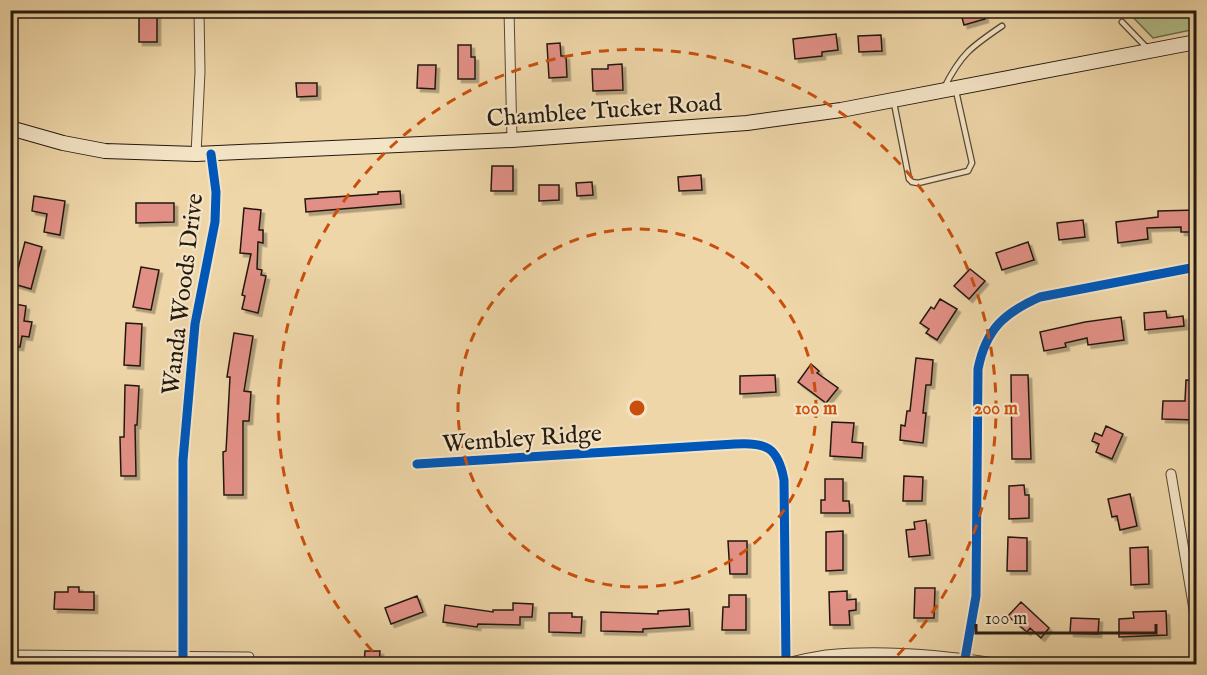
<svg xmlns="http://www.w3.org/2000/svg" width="1207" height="675" viewBox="0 0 1207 675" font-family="'IM FELL English',serif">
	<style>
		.green { fill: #b3bf8c; stroke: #6b6c4d; stroke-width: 1.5 }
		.building { fill: #e29086; stroke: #23190e; stroke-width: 1.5; filter: url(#shadow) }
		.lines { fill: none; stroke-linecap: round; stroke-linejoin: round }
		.service-casing { stroke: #564834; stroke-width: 7 }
		.minor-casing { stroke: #564834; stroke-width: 11 }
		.secondary-casing { stroke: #23190e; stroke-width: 16 }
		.service { stroke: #f4e4c6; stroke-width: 4.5 }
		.minor { stroke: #f4e4c6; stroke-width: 9 }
		.secondary { stroke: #f4e4c6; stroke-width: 14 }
		.cycleway-casing { stroke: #f4e4c6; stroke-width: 13 }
		.cycleway { stroke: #0057b8; stroke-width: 9 }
		.ring { fill: none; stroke: #ca4f0c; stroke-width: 3; stroke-dasharray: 10 8 }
		.labels { text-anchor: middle; stroke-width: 4.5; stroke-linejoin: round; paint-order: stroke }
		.street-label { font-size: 24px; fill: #23190e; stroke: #f4e4c6 }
		.centre { fill: #ca4f0c; stroke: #f4e4c6; stroke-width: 3 }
		.ring-label { font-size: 18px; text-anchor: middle; font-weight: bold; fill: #ca4f0c; stroke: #f4e4c6; stroke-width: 4.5; stroke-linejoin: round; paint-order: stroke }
	</style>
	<defs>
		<filter id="shadow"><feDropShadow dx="3.5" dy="3.5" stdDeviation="0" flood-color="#0004"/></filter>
	</defs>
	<rect width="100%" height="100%" fill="#eed6a8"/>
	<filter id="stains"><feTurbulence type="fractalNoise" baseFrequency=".00333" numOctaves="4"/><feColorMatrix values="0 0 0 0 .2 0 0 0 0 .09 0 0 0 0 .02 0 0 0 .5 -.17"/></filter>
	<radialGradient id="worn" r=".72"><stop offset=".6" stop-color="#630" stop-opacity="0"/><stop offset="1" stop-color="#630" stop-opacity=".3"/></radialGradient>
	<path class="green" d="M1127,11H1196V29L1153,38Z"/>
	<path class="building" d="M139,10H157V42H139Z
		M960,10H983L985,19L964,25Z
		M836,34L838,50L822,52V56L795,59L793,39Z
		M881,35L882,51L859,52L858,36Z
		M560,43L561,56H566L567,77L549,78L547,44Z
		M458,45H471V57H475V79H458Z
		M622,64L623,90L593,91L592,69H608V65Z
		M418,65H436L435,89L417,88Z
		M296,83H317V96L297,97Z
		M492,166H513V191H491Z
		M701,175L702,190L679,191L678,177Z
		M592,182L593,195L577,196L576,183Z
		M539,185H559V200L539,201Z
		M400,191L401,204L306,212L305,199L378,194V192Z
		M34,196L65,201L60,235L44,232L47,214L32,211Z
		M136,203H174V222L136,223Z
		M244,208L261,210L259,230H263V243L258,242L257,269L262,270L261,275L266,276L258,313L242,309L245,296L242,295L251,254L240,253Z
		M1196,210V232H1181V227L1147,228L1148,239L1118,243L1116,222L1158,217V211Z
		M1083,220L1085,237L1059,240L1057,223Z
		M25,242L42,247L31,289L14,284Z
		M1028,242L1034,260L1002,270L996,253Z
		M141,267L159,270L151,310L133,307Z
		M970,269L985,281L969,299L954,286Z
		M940,299L957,309L937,340L926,333L929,329L920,323L931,307L934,309Z
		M10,303L26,306L24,321L32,322L29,337L22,336L20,347L10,346Z
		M1166,311L1167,318L1183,316L1184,326L1145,330L1144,313Z
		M1121,317L1124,340L1088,345L1087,338L1065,343L1066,347L1044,351L1040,332L1085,322Z
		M126,323L142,324L140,366L124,365Z
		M234,333L253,336L244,391L251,392L249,421H243V495H224L223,452L226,451L230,377H227Z
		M916,358L933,360L931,385H926L923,413H926L923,443L900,440L901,425L905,426L907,411H910Z
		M811,364L819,371L817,373L838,388L826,403L798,382Z
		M775,375L776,392L740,394V376Z
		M1011,375H1028L1031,459H1012Z
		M1186,380L1197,381L1196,420L1162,419L1163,401H1185Z
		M125,385L139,386L137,425H135L136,476H121L120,437H124Z
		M832,422L854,423L852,442L863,443L862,458L830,456Z
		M1106,426L1123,434L1112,459L1096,452L1099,444L1092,441L1095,433L1102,436Z
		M904,476L923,477L922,501H903Z
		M825,479H843V501H849L850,513H821V500H825Z
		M1024,485L1025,495H1029V518L1009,519V486Z
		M1130,494L1137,526L1120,530L1117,516L1112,517L1108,499Z
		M926,520L930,555L909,557L906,530L915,529L914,522Z
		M843,531V570L826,571V532Z
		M1008,537L1027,538V571H1007Z
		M728,541H747V574H730Z
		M1148,547L1149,584L1131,585L1130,548Z
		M68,587H79V592H94V610L54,609L55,592H68Z
		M915,588H935L934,618H914Z
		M847,591V600L856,599V610L849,611L850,625H830L829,592Z
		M729,595H746V630H722L723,607H729Z
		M417,596L423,612L391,624L385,608Z
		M1021,602L1049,628L1041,638L1030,628L1027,632L1008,616Z
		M513,603L533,604L532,617H520V625L478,624L477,627L443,622L445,605L493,612V610H513Z
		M689,609L690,626L643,629V632L601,631V612L658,614V611Z
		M1166,611L1167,635L1119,637V619L1134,618L1133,612Z
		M549,613H572V617H582L581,633L549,632Z
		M1071,618L1099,619L1098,634L1070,633Z
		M365,651H380L379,664H364Z"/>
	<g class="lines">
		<g class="service-casing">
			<path id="service" d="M1122,22L1147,48
				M944,88C961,54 971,47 1002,26
				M894,103L909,179L912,182L918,183L968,171L972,163L956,91"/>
		</g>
		<g class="minor-casing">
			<path id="minor" d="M509,10L512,140
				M10,144L15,129
				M196,154L200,72L199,10
				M417,464L735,444C766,442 778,447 784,480L786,663
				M1171,474L1196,621
				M10,655L249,657
				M183,656V460L195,324L215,222L216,192L211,154
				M965,659L976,596L978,369C986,329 1004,313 1040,297L1196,267
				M781,664C796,661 811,657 826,655C885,649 944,655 1001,664"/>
		</g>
		<g class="secondary-casing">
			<path id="secondary" d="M10,128L63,143L105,151L196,154L512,140L747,123L841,110L1196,42"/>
		</g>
		<use href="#service" class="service"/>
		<use href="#minor" class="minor"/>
		<use href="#secondary" class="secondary"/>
		<g class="cycleway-casing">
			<path id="cycleway" d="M417,464L735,444C766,442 778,447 784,480L786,663
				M183,656V460L195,324L215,222L216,192L211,154
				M965,659L976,596L978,369C986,329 1004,313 1040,297L1196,267"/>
		</g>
		<use href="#cycleway" class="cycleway"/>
	</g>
	<g class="ring">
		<circle cx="637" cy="408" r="179"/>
		<path d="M385 664A359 359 0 1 1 889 664"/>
	</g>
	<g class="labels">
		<g class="street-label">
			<text transform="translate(604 110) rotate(-4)" y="8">Chamblee Tucker Road</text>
			<text transform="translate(182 294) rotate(-83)" y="8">Wanda Woods Drive</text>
			<text transform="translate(522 438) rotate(-4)" y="8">Wembley Ridge</text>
		</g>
	</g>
	<circle cx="637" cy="408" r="9" class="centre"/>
	<g class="ring-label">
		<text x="816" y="414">100 m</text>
		<text x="996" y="414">200 m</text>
	</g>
	<rect width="1207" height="675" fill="none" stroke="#eed6a8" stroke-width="36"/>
	<rect x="12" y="12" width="1183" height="651" fill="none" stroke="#23190e" stroke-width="3"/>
	<rect x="18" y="18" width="1171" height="639" fill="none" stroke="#23190e" stroke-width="1.5"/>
	<path d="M976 624v9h180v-9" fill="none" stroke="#23190e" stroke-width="3"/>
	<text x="985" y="624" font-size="18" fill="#23190e" stroke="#f4e4c6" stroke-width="4.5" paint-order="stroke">100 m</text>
	<rect width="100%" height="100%" filter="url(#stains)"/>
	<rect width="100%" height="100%" fill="url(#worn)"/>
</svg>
